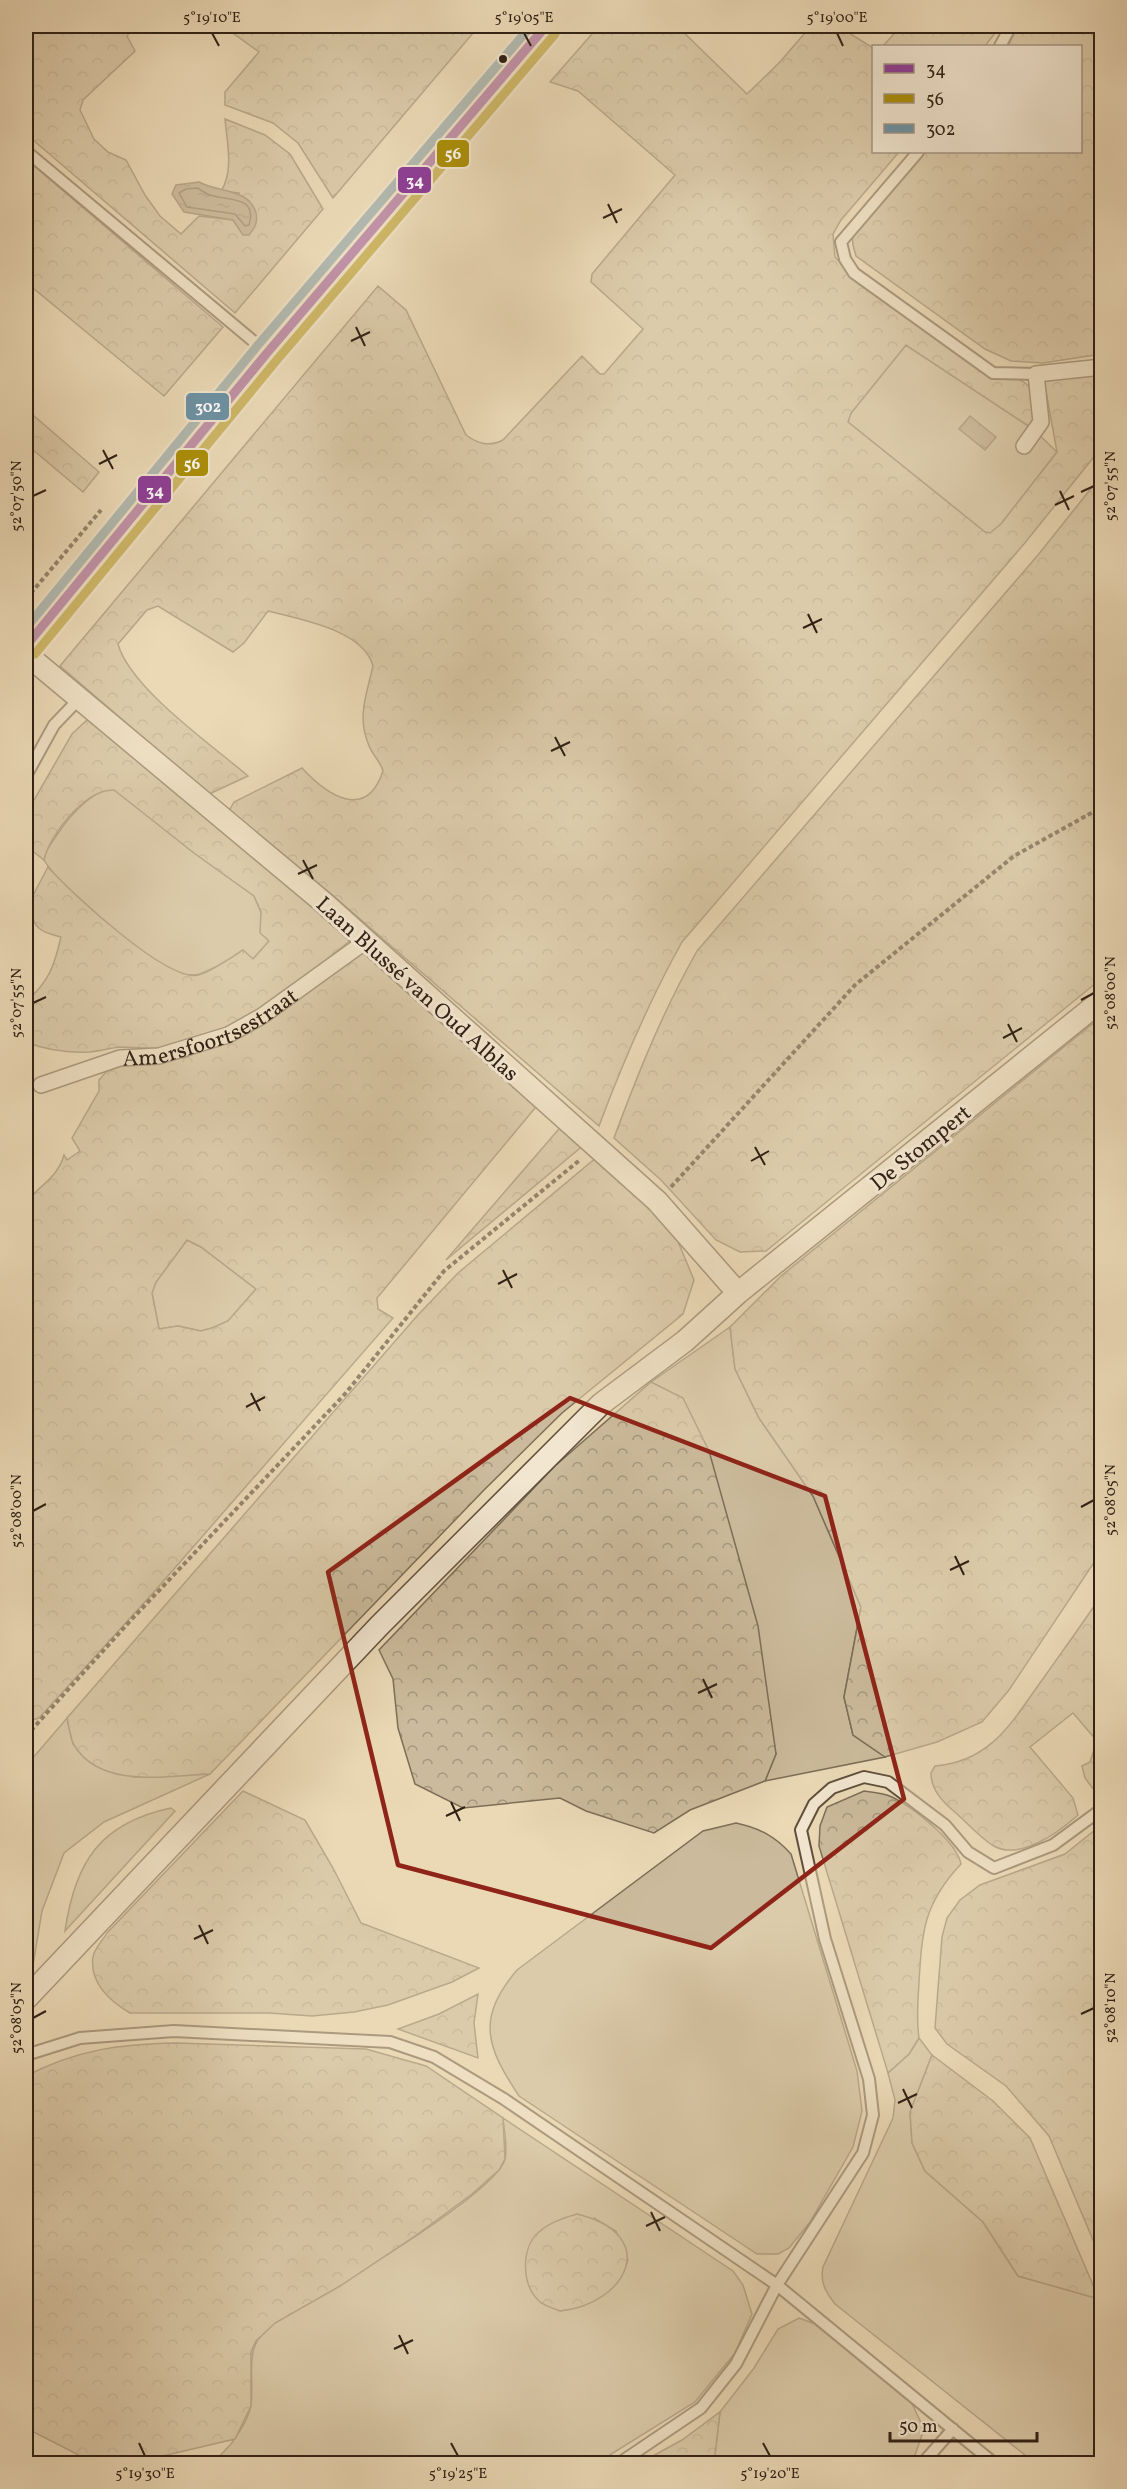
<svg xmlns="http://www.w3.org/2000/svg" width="1127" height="2489" viewBox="0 0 1127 2489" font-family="Vollkorn,serif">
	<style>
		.grass { fill: #cbba9b; stroke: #7e6e58; stroke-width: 1.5; fill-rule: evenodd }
		.forest { fill: url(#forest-crowns); stroke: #7e6e58; stroke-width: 1.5; fill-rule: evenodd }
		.water { fill: url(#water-ripples); stroke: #7b6a55; stroke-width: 1.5 }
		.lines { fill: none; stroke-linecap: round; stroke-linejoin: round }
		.shore { stroke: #6e5e4a; stroke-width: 1.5 }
		.service-casing { stroke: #604f3d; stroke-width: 14 }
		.pedestrian-casing { stroke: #604f3d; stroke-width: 18 }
		.minor-casing { stroke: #604f3d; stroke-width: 24 }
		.primary-casing { stroke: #312115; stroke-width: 36 }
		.path { stroke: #312115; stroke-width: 4; stroke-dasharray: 4.5 3; stroke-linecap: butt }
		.service { stroke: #f2e6d0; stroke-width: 10 }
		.pedestrian { stroke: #f2e6d0; stroke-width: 15 }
		.minor { stroke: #f2e6d0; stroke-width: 21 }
		.primary { stroke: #ebd9b6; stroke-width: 33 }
		.bus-1-casing { stroke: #f2e6d0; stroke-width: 14 }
		.bus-2-casing { stroke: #f2e6d0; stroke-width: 14 }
		.bus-3-casing { stroke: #f2e6d0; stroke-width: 14 }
		.bus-1 { stroke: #8f3f98; stroke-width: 9 }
		.bus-2 { stroke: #ab8f08; stroke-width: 9 }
		.bus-3 { stroke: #6d93a6; stroke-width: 9 }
		.marked { fill: none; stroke: #8f2418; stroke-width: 4.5; stroke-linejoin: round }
		.ticks { fill: none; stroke: #312115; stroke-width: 2 }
		.bus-dot { fill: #312115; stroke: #f2e6d0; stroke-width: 2 }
		.labels { text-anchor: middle; stroke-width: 6; stroke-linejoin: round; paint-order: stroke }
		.street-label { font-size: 22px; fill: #312115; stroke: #f2e6d0 }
		.line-badge { stroke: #f2e6d0; stroke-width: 2 }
		.badge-label { font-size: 16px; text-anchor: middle; font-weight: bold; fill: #fff }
		.neatline { fill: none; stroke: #312115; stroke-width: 2 }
		.ticks-label { font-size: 15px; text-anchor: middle; fill: #312115 }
	</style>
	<defs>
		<pattern id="forest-crowns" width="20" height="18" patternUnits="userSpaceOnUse" patternTransform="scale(1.5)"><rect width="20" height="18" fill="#cbba9b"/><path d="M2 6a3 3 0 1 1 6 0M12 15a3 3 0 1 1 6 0" fill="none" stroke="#a5977d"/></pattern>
		<pattern id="water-ripples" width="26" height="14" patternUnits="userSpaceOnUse" patternTransform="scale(1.5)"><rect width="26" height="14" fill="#ac9a7f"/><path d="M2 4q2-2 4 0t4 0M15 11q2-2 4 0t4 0" fill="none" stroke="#8d7d67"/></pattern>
	</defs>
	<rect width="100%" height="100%" fill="#ebd9b6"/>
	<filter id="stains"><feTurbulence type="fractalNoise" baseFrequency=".00333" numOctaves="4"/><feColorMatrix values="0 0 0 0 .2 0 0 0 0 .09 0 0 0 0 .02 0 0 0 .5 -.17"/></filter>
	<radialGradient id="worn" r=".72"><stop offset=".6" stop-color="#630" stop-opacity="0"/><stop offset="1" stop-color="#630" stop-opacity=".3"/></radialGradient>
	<path class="grass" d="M906,345L1033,429L1057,452L1001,524L990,533L985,532L848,422L851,413Z
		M105,789H114L123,795L194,853L254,896L261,912L262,928L269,941L253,959L243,951C232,957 205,975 194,975C188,975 181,975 176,973C146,959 60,888 44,860L45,853C61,828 77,803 105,789Z
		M187,1240L201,1247L256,1289L228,1321L212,1328L201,1331L178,1326L159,1329L152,1293L156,1282Z
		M730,1327L735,1369L759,1418L813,1496L861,1607L844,1697L853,1735L885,1757L765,1781L776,1754L651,1382Z
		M67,1718L73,1744L133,1777L210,1774L104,1822L64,1853L42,1911L33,1965L26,1926V1766Z
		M171,1808L175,1811L65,1931C75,1862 100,1823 171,1808Z
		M736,1823C759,1828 775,1836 791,1854L857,2071L862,2111L853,2147L810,2222L789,2248L778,2254H757L519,2096C486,2046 476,2019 517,1970L703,1831Z
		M919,2038L932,2055L910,2112L912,2143L925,2171L983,2222L1018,2276L1099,2299L1101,2463H1035L835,2304C825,2291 820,2282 823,2267L893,2118L895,2100L888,2073L909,2054Z
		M503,2118L733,2271L743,2285L752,2314L735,2353L695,2402L597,2463L207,2464C218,2460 223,2452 231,2444C239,2433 250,2417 251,2404C255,2370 241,2344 276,2322C315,2299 496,2195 505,2159C508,2147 504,2131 503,2118ZM594,2218L616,2231L628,2260C616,2297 594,2300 560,2311C542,2303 535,2299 529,2280Z
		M799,2318L818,2325L907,2393L924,2429L915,2455L908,2463L714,2464L720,2412L754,2368L778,2329Z"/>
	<path class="forest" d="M26,26H136L127,36L135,51L83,100L80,110L94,139L108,152L126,160L145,195L160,216L181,234L199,216L233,220L239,229V193L221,191C234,172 227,141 225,119L265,135L290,154L323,209L235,313L26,134Z
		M226,26H479L333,198L298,143L273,123L225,105V92L259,52L230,31Z
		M599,26H677L747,94L779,63L811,26H838L873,48L874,152H899L841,220L833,234L835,257L848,271L991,372C1031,379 1041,388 1033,429L906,345L851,413L848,422L985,532L990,533L1001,524L1057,452L1044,380L1101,369V448L1024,544L682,942C649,1001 623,1062 599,1126L337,899L229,811L234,802L302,768C327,795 366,822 383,771C380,760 371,754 368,743C357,716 367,693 373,666C364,630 299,619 268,611L244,643L233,652L158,606L147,610L118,644C130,688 212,745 248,776L209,794L60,666L378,286L406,310L466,435C478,444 489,447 503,440L582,356L600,374H604L643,329L591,282L592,274L675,175L578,91L550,82Z
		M901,26H999V28L985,46H883Z
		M1018,26H1101V354L1043,363L1011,361L985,349L856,256C855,250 851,244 853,237C858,222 910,167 923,152H1080V46H1008Z
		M26,159L223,327L164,396L28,284L26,286Z
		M26,409L99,472L83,492L26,444Z
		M1101,476V979L766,1251L740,1252L716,1240L661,1180L614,1138C638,1073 663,1011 697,951L1038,555Z
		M88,719L352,939C298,983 234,1040 162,1048C148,1049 135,1047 121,1047C110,1048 100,1051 89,1052C67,1053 46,1050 26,1042V1002C49,981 54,967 61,937C39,932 34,928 28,905L48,867C69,891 168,983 198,975C213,971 230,958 243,950L253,959L269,941L260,933L261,912L254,896L194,853L114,790C86,789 50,834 44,860L26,846V814L72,734Z
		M363,949L540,1102L377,1298L378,1309L393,1318L153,1593L39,1718L26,1722V1203C40,1184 57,1179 64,1155L67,1160L80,1151L72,1138L99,1091V1080L106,1072L117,1066L183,1058L232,1040ZM187,1240L201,1247L256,1289L228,1321L212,1328L201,1331L178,1326L159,1329L152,1293L156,1282Z
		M1101,1017V1552L1009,1690L982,1722L937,1742L885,1757L853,1735L844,1697L861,1607L813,1496L759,1418L735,1369L730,1327L781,1276Z
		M564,1123L585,1144L446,1260Z
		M597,1157L672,1227L694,1280L683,1314L562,1413L484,1490L210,1774C167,1776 100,1789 74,1745C70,1738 69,1726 67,1718L417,1316L458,1273Z
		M651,1382L683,1398L709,1451L758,1626L776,1754L765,1781L690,1810L654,1833L586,1811L560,1798L463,1808L415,1784L398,1728L393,1679L379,1650L555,1466Z
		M1101,1596V1787L1094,1790L1085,1778L1082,1766L1090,1762L1097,1741L1073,1713L1030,1747L1073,1798L1078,1815C1059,1832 1019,1862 992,1845C980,1837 968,1824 957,1814C944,1803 931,1791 931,1773L935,1766C994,1761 1014,1718 1045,1676C1064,1649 1083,1623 1101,1596Z
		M243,1791L305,1820L333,1868L361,1923L479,1968L452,1982L388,2005L354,2012L312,2016L269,2013H130C111,2002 89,1983 93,1957C94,1949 103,1940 107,1933Z
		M864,1791C873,1792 884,1793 892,1797C913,1807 957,1842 961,1864C924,1903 922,1931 919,1982C918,2002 916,2018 919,2038L909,2054L888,2073L819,1846L820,1826L827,1807Z
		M1101,1825V2259L1049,2136L1006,2086L947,2044L935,2028L942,1937L947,1918L960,1900L980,1885L1065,1854Z
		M478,1994L474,2023L478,2058L398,2029L439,2014Z
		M176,2043L366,2049L426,2066L503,2118L505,2159L499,2170L472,2194L415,2236L340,2286L275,2323L256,2341L251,2352V2406L235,2439L154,2458L96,2464L26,2428V2076C76,2050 119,2044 176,2043Z
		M932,2055L993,2101L1030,2138L1099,2299L1018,2276L983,2222L925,2171L912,2143L910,2112Z
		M577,2214C662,2235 627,2304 560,2311C553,2308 544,2306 539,2301C521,2284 521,2247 539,2232C550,2222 564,2218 577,2214Z
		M720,2412L714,2463H640L682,2440Z"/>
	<path class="water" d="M199,182C218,193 249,188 256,213C258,222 255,228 249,235H243L233,220L184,212L172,194L176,185Z
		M970,416L996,437L985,450L959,429Z"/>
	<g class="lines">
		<path class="shore" d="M197,188C201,190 206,194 210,195C227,201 258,195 249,225L245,226L235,214L187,207L179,193L186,189Z"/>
		<g class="service-casing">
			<path id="service" d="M1000,46L1011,26
				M26,151L265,351
				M918,152L841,242L845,259L854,273L993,373L1036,374
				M26,776L54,725L79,699
				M26,2055L80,2038L174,2031L390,2042L434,2057L504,2099L777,2285L995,2464
				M618,2464L701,2408L736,2364L777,2285L863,2153L873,2115L869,2079L825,1939L801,1830L814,1804L832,1788L864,1777L888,1782L945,1825L968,1852L994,1868L1053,1845L1102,1809
				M922,2464L953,2429"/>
		</g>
		<g class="pedestrian-casing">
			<g id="pedestrian">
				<path d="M1024,446L1041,422L1036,374L1102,367"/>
				<path id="s1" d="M41,1085L120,1058L159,1056L228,1035L262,1016L366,941"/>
			</g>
		</g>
		<g class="minor-casing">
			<path id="minor" d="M26,654L323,902L657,1201L738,1293
				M26,1999L379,1626L601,1404L685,1341L738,1293L1102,1000"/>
		</g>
		<g class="primary-casing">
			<path id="primary" d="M26,646L267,353L546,26"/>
		</g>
		<path class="path" d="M26,599L101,510
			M671,1187L855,985L1014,856L1102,807
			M26,1736L131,1620L345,1394L444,1271L581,1159"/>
		<use href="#service" class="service"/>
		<use href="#pedestrian" class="pedestrian"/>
		<use href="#minor" class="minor"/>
		<use href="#primary" class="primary"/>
		<g class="bus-1-casing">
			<path id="bus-1" d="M26,646L267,353L546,26"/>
		</g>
		<g class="bus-2-casing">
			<path id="bus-2" d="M35,654L276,361L555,34"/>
		</g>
		<g class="bus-3-casing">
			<path id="bus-3" d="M26,628L258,345L531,26"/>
		</g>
		<use href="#bus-1" class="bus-1"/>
		<use href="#bus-2" class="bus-2"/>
		<use href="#bus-3" class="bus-3"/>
	</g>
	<path d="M0 0H1127V2489H0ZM570,1398L825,1496L904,1799L711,1948L398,1865L328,1572Z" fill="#ebd9b6" fill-opacity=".55" fill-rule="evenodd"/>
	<path class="marked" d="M570,1398L825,1496L904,1799L711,1948L398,1865L328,1572Z"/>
	<path class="ticks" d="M212,33L219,46M524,33L531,46M837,33L843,46M608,204L617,223M603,218L622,209M356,327L365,346M351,341L370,332M103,450L113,469M99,464L117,455M1060,491L1069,510M1081,492L1094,486M33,496L46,490M1055,505L1074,496M808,614L817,633M803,628L822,619M555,737L565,756M551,751L570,742M303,860L313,879M298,874L317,865M1081,1000L1094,993M33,1003L46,997M1008,1024L1017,1042M1003,1038L1022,1028M755,1147L765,1165M751,1161L769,1151M503,1270L512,1288M498,1284L517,1274M251,1393L260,1411M246,1407L265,1397M1081,1507L1094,1500M33,1511L46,1504M955,1556L964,1575M950,1570L969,1561M703,1679L712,1698M698,1693L717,1684M451,1802L460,1821M446,1816L465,1807M199,1925L208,1944M194,1939L213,1930M1081,2014L1094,2008M33,2018L46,2011M903,2089L912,2108M898,2103L917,2094M651,2212L660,2231M646,2226L665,2217M399,2335L408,2354M394,2349L413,2340M139,2443L145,2456M451,2443L458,2456M763,2443L770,2456"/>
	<circle class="bus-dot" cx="503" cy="59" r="5"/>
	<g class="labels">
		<g class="street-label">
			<text transform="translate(418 988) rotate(42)" y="8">Laan Blussé van Oud Alblas</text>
			<text dy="8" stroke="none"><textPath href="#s1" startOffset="180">Amersfoortsestraat</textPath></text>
			<text transform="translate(920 1147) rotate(-39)" y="8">De Stompert</text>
		</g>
	</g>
	<g class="line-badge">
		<rect x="436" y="139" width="34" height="29" rx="6" fill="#ab8f08"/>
		<rect x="397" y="166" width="35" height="28" rx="6" fill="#8f3f98"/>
		<rect x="185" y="392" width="45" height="29" rx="6" fill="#6d93a6"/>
		<rect x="175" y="449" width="34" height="28" rx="6" fill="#ab8f08"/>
		<rect x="137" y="475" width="35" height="29" rx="6" fill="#8f3f98"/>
	</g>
	<g class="badge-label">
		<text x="453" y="159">56</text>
		<text x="415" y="186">34</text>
		<text x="208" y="412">302</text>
		<text x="192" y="469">56</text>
		<text x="155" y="496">34</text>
	</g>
	<rect width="1127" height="2489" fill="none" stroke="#ebd9b6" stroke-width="66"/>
	<rect x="872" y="45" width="210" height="108" fill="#f2e6d0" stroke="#a59785" stroke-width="1.5"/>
	<rect x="884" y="64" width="30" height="9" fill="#8f3f98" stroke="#a59785" stroke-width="1.5"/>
	<text x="926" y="75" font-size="18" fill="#312115">34</text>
	<rect x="884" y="94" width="30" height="9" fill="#ab8f08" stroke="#a59785" stroke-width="1.5"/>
	<text x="926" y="105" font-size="18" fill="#312115">56</text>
	<rect x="884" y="124" width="30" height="9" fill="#6d93a6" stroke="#a59785" stroke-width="1.5"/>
	<text x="926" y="135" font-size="18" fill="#312115">302</text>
	<path d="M890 2432v9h147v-9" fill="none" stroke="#312115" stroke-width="3"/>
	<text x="899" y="2432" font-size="18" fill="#312115" stroke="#f2e6d0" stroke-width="4.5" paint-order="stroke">50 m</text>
	<rect x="33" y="33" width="1061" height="2423" class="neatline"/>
	<g class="ticks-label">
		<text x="212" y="22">5°19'10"E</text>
		<text x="524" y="22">5°19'05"E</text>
		<text x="837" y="22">5°19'00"E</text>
		<text transform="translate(1110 486) rotate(-90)" y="5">52°07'55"N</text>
		<text transform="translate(16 496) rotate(-90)" y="5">52°07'50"N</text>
		<text transform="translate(1110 993) rotate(-90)" y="5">52°08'00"N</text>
		<text transform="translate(16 1003) rotate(-90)" y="5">52°07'55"N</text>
		<text transform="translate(1110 1500) rotate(-90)" y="5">52°08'05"N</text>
		<text transform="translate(16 1511) rotate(-90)" y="5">52°08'00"N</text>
		<text transform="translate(1110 2008) rotate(-90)" y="5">52°08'10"N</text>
		<text transform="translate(16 2018) rotate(-90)" y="5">52°08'05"N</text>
		<text x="145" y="2478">5°19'30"E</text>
		<text x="458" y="2478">5°19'25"E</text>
		<text x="770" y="2478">5°19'20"E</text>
	</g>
	<rect width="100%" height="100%" filter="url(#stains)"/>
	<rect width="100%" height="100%" fill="url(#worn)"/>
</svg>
